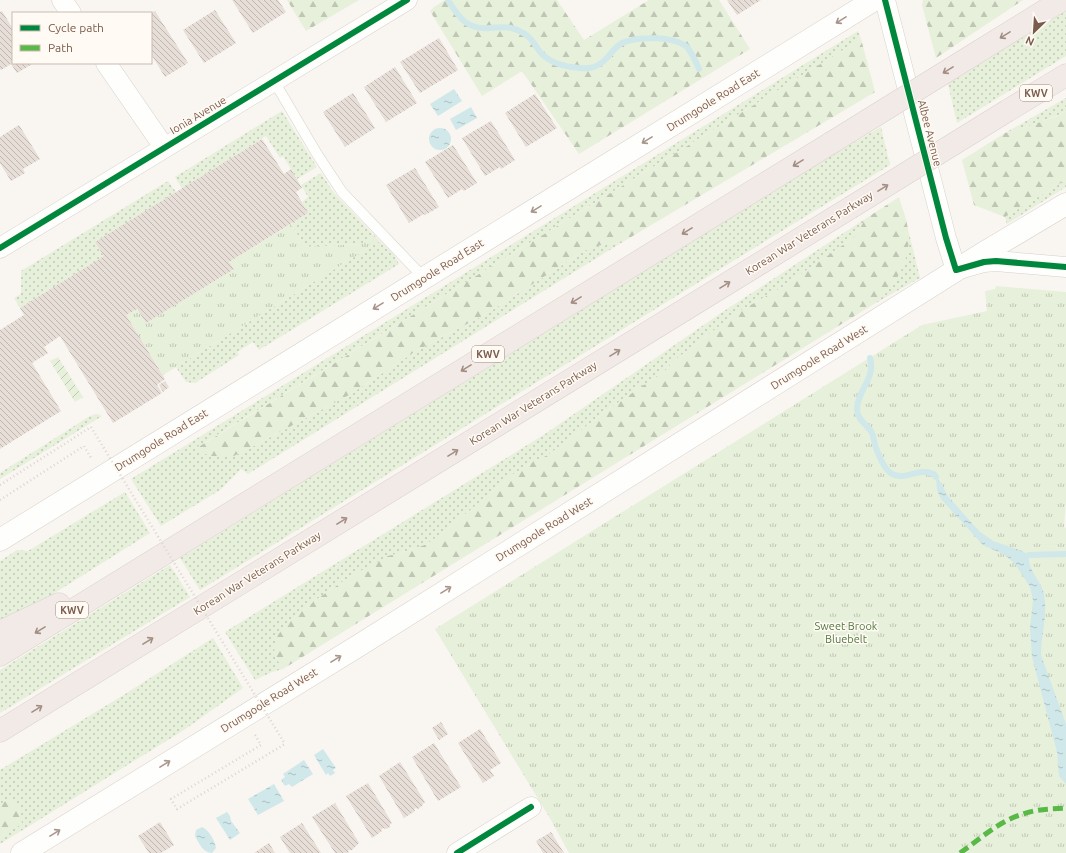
<svg xmlns="http://www.w3.org/2000/svg" width="1066" height="853" viewBox="0 0 1066 853" font-family="Ubuntu,sans-serif">
	<style>
		.grass { fill: url(#grass-dots) }
		.forest { fill: url(#forest-firs) }
		.park { fill: url(#park-tufts) }
		.garden { fill: url(#garden-furrows) }
		.water { fill: url(#water-ripples) }
		.lines { fill: none; stroke-linecap: round; stroke-linejoin: round }
		.stream { stroke: #d0e8ea; stroke-width: 6 }
		.building { fill: url(#building-back-hatch) }
		.service-casing { stroke: #d7d1cb; stroke-width: 11 }
		.minor-casing { stroke: #d7d1cb; stroke-width: 21 }
		.secondary-casing { stroke: #d9d2cb; stroke-width: 23 }
		.motorway-casing { stroke: #dad1cc; stroke-width: 23 }
		.path { stroke: #dcd5d0; stroke-width: 2.5; stroke-dasharray: 1 3; stroke-linecap: butt }
		.service { stroke: #fefefd; stroke-width: 10 }
		.minor { stroke: #fefefd; stroke-width: 20 }
		.secondary { stroke: #fefefd; stroke-width: 22 }
		.motorway { stroke: #f2eae7; stroke-width: 22 }
		.motorway-bridge-casing { stroke: #dad1cc; stroke-width: 23; stroke-linecap: butt }
		.path-bridge { stroke: #dcd5d0; stroke-width: 2.5; stroke-dasharray: 1 3; stroke-linecap: butt }
		.motorway-bridge { stroke: #f2eae7; stroke-width: 22 }
		.quiet { stroke: #58b947; stroke-width: 5; stroke-dasharray: 10 5; stroke-linecap: butt }
		.cycleway-casing { stroke: #fffaf3; stroke-width: 8 }
		.cycleway { stroke: #00873e; stroke-width: 6 }
		.oneway { stroke: #a8958b }
		.oneway2 { stroke: #a48e83 }
		.labels { text-anchor: middle; stroke-width: 3; stroke-linejoin: round; paint-order: stroke }
		.shield { fill: #fffaf3; stroke: #a28b7f; stroke-width: 1 }
		.shield-label { font-size: 10px; font-weight: bold; fill: #7a5c4d }
		.street-label { font-size: 11px; fill: #7a5c4d; stroke: #fffaf3 }
		.park-label { font-size: 11px; fill: #537a41; stroke: #fffaf3 }
	</style>
	<defs>
		<pattern id="grass-dots" width="8" height="8" patternUnits="userSpaceOnUse"><rect width="8" height="8" fill="#e7f0db"/><path d="M2 2h.1M6 6h.1" fill="none" stroke="#c0c6b4" stroke-width="1.8" stroke-linecap="round"/></pattern>
		<pattern id="forest-firs" width="22" height="20" patternUnits="userSpaceOnUse"><rect width="22" height="20" fill="#e7f0db"/><path d="M5 1l3.5 6h-7zM16 11l3.5 6h-7z" fill="#c0c6b4"/></pattern>
		<pattern id="park-tufts" width="24" height="20" patternUnits="userSpaceOnUse"><rect width="24" height="20" fill="#e7f0db"/><path d="M3 7l-1-3M5 7V3M7 7l1-3M15 17l-1-3M17 17v-4M19 17l1-3" fill="none" stroke="#c0c6b4"/></pattern>
		<pattern id="garden-furrows" width="10" height="10" patternUnits="userSpaceOnUse"><rect width="10" height="10" fill="#e7f0db"/><path d="M-1 1l2-2M0 10L10 0M9 11l2-2" fill="none" stroke="#c0c6b4"/></pattern>
		<pattern id="water-ripples" width="26" height="14" patternUnits="userSpaceOnUse"><rect width="26" height="14" fill="#d0e8ea"/><path d="M2 4q2-2 4 0t4 0M15 11q2-2 4 0t4 0" fill="none" stroke="#aebfc0"/></pattern>
		<pattern id="building-back-hatch" width="6" height="6" patternUnits="userSpaceOnUse"><rect width="6" height="6" fill="#e6ded7"/><path d="M-1 5l2 2M0 0l6 6M5-1l2 2" fill="none" stroke="#bfb7b1"/></pattern>
	</defs>
	<rect width="100%" height="100%" fill="#f9f5f0"/>
	<path class="grass" d="M1066,11V56L957,123L948,84Z
		M858,31L861,39L196,448L210,456H234L265,440L349,395L416,351L484,315L589,248L606,244L621,243L248,474L241,469L220,490L161,526L131,479Z
		M1066,98V111C1047,121 1026,127 1005,133Z
		M282,111L317,167L297,179L283,156L280,158L266,136L182,189L175,177Z
		M881,127L890,165L780,232L200,590L180,558L831,156Z
		M321,173L334,193L373,234L363,244L305,247L291,224L308,213L302,202L308,197L301,185Z
		M1066,180V187L1007,224L1005,217Z
		M168,181L176,192L95,242L104,256L20,308L14,298L21,294V271Z
		M865,219L856,236L781,288L738,312L675,360L666,370L613,406L548,455L531,463L515,473L444,532L427,544L414,549L402,552L351,576L317,599L288,622L275,656L283,669L272,672L255,680L225,632L545,434L724,311Z
		M908,229L920,278L874,304C898,284 910,260 908,229Z
		M380,241L394,255L399,264L259,350L253,342L237,352L239,355L195,383L186,382L176,367Z
		M97,414L102,416L0,479V473L90,416Z
		M125,492L150,533L53,594L0,620V561L17,550L28,551Z
		M170,565L190,597L0,713V670Z
		M213,638L243,688L184,730L0,844V837L22,823L6,800L0,805V770L122,696Z"/>
	<path class="forest" d="M287,0H359L306,31Z
		M445,0H557L584,40L649,0H719L750,49L579,154L522,71L482,96L430,11L434,7Z
		M923,0H1023L936,58L922,5Z
		M861,39L875,92L621,243L606,244L589,248L484,315L416,351L349,395L265,440L234,456H210L195,449Z
		M1066,111V180L1005,217L974,205L962,160L1005,133L1029,126L1055,117Z
		M899,197C902,208 907,219 908,230C912,259 896,286 874,304L283,669L275,656L274,648L278,635L288,622L317,599L351,576L388,556L414,549L427,544L444,532L515,473L531,463L548,455L613,406L666,370L675,360L738,312L781,288L856,236L865,219Z
		M6,800C20,801 20,812 22,824L0,837V805Z"/>
	<path class="park" d="M291,224L305,247L363,244L373,234L380,241L163,375L126,315L137,309L146,323L234,269L229,262Z
		M996,286L1066,292V500L1064,527L1066,528V853H569L551,820L435,629L922,325L987,311L985,291L995,289Z"/>
	<path class="garden" d="M58,357L83,397L75,402L50,361Z"/>
	<path class="water" d="M454,89L462,101L438,116L430,104Z
		M471,107L477,118L456,130L450,119Z
		M429 139a11 11 0 1 1 22 0a11 11 0 1 1-22 0Z
		M936,477L942,484L947,495L979,531L993,541L1022,551L1029,555C1027,572 1042,580 1044,595C1048,615 1041,635 1041,655L1066,724V784L1059,776L1057,752L1032,657L1030,628L1033,600L1030,587L1015,564L1005,555L983,545L941,499L937,490Z
		M323,749L336,768L333,770L335,773L330,776L328,773L326,775L314,755Z
		M304,760L313,774L292,787L289,784L285,786L281,780L285,777L283,774Z
		M274,784L284,801L258,815L248,799Z
		M227,812L230,816L231,821L240,833L230,840L216,818Z
		M202,827C209,830 215,841 216,848L212,853C203,853 199,843 195,836L196,830Z"/>
	<g class="lines">
		<path class="stream" d="M448,0C459,18 467,30 490,28C497,28 504,26 511,28C520,30 529,36 534,43C536,46 538,50 541,53C550,63 567,67 580,68C594,70 603,64 611,53C614,50 618,45 622,43C637,36 674,36 687,47C692,53 696,62 699,69
			M870,358C876,379 857,390 857,410C857,420 868,425 872,433C874,437 874,441 875,445C878,454 884,469 892,474C904,480 913,471 925,472C928,472 931,473 934,474L936,477
			M1029,555L1066,554"/>
	</g>
	<path class="building" d="M232,0H278L286,12L253,33Z
		M727,0H761L737,15Z
		M215,10L236,43L204,63L183,30Z
		M2,11L13,29V63H34L17,73L11,64L1,70L0,69V12Z
		M155,11L188,63L165,77L151,54V13Z
		M439,38L458,70L420,93L400,62Z
		M395,67L417,103L386,122L364,87Z
		M353,93L375,128L345,147L323,112Z
		M535,94L557,128L526,147L505,113Z
		M491,121L515,160L501,169L500,167L485,176L462,138Z
		M19,125L40,159L23,169L25,173L11,181L0,163V137Z
		M262,139L284,174L291,169L302,188L296,192L308,213L229,262L234,269L146,323L137,309L126,315L165,379L157,385L162,393L113,423L60,336L44,347L48,353L32,363L61,411L0,449V330L24,315L20,308L104,256L95,242Z
		M453,145L477,183L464,191L462,189L448,198L425,162Z
		M415,168L439,207L425,215L424,214L409,223L386,185Z
		M165,381L169,387L163,392L159,385Z
		M441,722L448,734L439,740L432,728Z
		M480,729L501,763L490,770L494,776L483,783L458,743Z
		M434,743L461,787L438,801L412,757Z
		M400,762L425,802L423,804L422,806L418,809L416,808L414,809L415,811L404,818L379,776Z
		M368,783L392,823L390,824V827L386,829L383,828L381,830L382,831L372,838L346,796Z
		M335,803L359,843L352,850H348L349,852L347,853H335L312,817Z
		M160,822L174,845L161,853H149L138,836Z
		M302,823L321,853H290L280,837Z
		M551,832L564,853H543L536,841Z
		M269,843L275,853H254Z"/>
	<g class="lines">
		<g class="service-casing">
			<path id="service" d="M274,81L317,154L342,192L424,278"/>
		</g>
		<g class="minor-casing">
			<path id="minor" d="M62,0L71,13
				M885,0L946,238L956,270L984,262L996,261L1066,267
				M106,63L164,147
				M0,248C135,165 271,83 407,0
				M457,853L531,807"/>
		</g>
		<g class="secondary-casing">
			<path id="secondary" d="M0,540L874,0
				M22,853L358,646L982,254L1066,204"/>
		</g>
		<g class="motorway-casing">
			<path id="motorway" d="M981,50L1062,0
				M1007,111L1066,75
				M0,632L59,604
				M0,655L831,143
				M0,731L850,208"/>
		</g>
		<path class="path" d="M0,485L91,427
			M0,500L84,446L91,458
			M255,735L261,745L171,799L177,809L285,744"/>
		<use href="#service" class="service"/>
		<use href="#minor" class="minor"/>
		<use href="#secondary" class="secondary"/>
		<use href="#motorway" class="motorway"/>
		<g class="motorway-bridge-casing">
			<path id="motorway-bridge" d="M831,143L981,50
				M850,208L1007,111"/>
		</g>
		<path class="path-bridge" d="M91,427L285,744"/>
		<use href="#motorway-bridge" class="motorway-bridge"/>
		<path class="quiet" d="M960,853C980,839 999,821 1023,814C1037,809 1051,809 1066,808"/>
		<g class="cycleway-casing">
			<path id="cycleway" d="M885,0L946,238L956,270L984,262L996,261L1066,267
				M0,248C135,165 271,83 407,0
				M457,853L531,807"/>
		</g>
		<use href="#cycleway" class="cycleway"/>
	</g>
	<defs><path id="oneway-shaft" d="M-6 0H5M1.5-3L5.5 0L1.5 3" fill="none" stroke-width="1.6" stroke-linecap="round" stroke-linejoin="round"/></defs>
	<g class="oneway">
		<use href="#oneway-shaft" transform="translate(841 20) rotate(148)"/>
		<use href="#oneway-shaft" transform="translate(647 140) rotate(148)"/>
		<use href="#oneway-shaft" transform="translate(536 209) rotate(148)"/>
		<use href="#oneway-shaft" transform="translate(378 306) rotate(148)"/>
		<use href="#oneway-shaft" transform="translate(446 590) rotate(-32)"/>
		<use href="#oneway-shaft" transform="translate(336 659) rotate(-32)"/>
		<use href="#oneway-shaft" transform="translate(165 764) rotate(-32)"/>
		<use href="#oneway-shaft" transform="translate(55 833) rotate(-32)"/>
	</g>
	<g class="oneway2">
		<use href="#oneway-shaft" transform="translate(1005 35) rotate(148)"/>
		<use href="#oneway-shaft" transform="translate(948 70) rotate(148)"/>
		<use href="#oneway-shaft" transform="translate(798 163) rotate(148)"/>
		<use href="#oneway-shaft" transform="translate(883 188) rotate(-32)"/>
		<use href="#oneway-shaft" transform="translate(687 231) rotate(148)"/>
		<use href="#oneway-shaft" transform="translate(725 285) rotate(-32)"/>
		<use href="#oneway-shaft" transform="translate(576 300) rotate(148)"/>
		<use href="#oneway-shaft" transform="translate(615 353) rotate(-32)"/>
		<use href="#oneway-shaft" transform="translate(466 368) rotate(148)"/>
		<use href="#oneway-shaft" transform="translate(453 453) rotate(-32)"/>
		<use href="#oneway-shaft" transform="translate(342 521) rotate(-32)"/>
		<use href="#oneway-shaft" transform="translate(40 630) rotate(148)"/>
		<use href="#oneway-shaft" transform="translate(148 641) rotate(-32)"/>
		<use href="#oneway-shaft" transform="translate(37 709) rotate(-32)"/>
	</g>
	<g class="labels">
		<g class="shield">
			<rect x="1020" y="85" width="32" height="16" rx="3"/>
			<rect x="472" y="346" width="32" height="16" rx="3"/>
			<rect x="56" y="602" width="32" height="16" rx="3"/>
		</g>
		<g class="shield-label">
			<text x="1036" y="97">KWV</text>
			<text x="488" y="358">KWV</text>
			<text x="72" y="614">KWV</text>
		</g>
		<g class="street-label">
			<text transform="translate(713 100) rotate(-32)" y="4">Drumgoole Road East</text>
			<text transform="translate(198 115) rotate(-31)" y="4">Ionia Avenue</text>
			<text transform="translate(930 133) rotate(76)" y="4">Albee Avenue</text>
			<text transform="translate(809 233) rotate(-32)" y="4">Korean War Veterans Parkway</text>
			<text transform="translate(437 270) rotate(-32)" y="4">Drumgoole Road East</text>
			<text transform="translate(819 357) rotate(-32)" y="4">Drumgoole Road West</text>
			<text transform="translate(533 403) rotate(-32)" y="4">Korean War Veterans Parkway</text>
			<text transform="translate(161 440) rotate(-32)" y="4">Drumgoole Road East</text>
			<text transform="translate(544 529) rotate(-32)" y="4">Drumgoole Road West</text>
			<text transform="translate(257 573) rotate(-32)" y="4">Korean War Veterans Parkway</text>
			<text transform="translate(269 700) rotate(-32)" y="4">Drumgoole Road West</text>
		</g>
		<g class="park-label">
			<text x="846" y="630">Sweet Brook<tspan x="846" dy="13">Bluebelt</tspan></text>
		</g>
	</g>
	<rect x="12" y="12" width="140" height="52" fill="#fffaf3" stroke="#cabbb1"/>
	<rect x="20" y="25" width="20" height="6" fill="#00873e" stroke="#cabbb1"/>
	<text x="48" y="32" font-size="12" fill="#7a5c4d">Cycle path</text>
	<rect x="20" y="45" width="20" height="6" fill="#58b947" stroke="#cabbb1"/>
	<text x="48" y="52" font-size="12" fill="#7a5c4d">Path</text>
	<g transform="translate(1034 32) rotate(205)" stroke="#fffaf3" stroke-width="3" paint-order="stroke">
	<path d="M0-3L7 15L0 10L-7 15Z" fill="#7a5c4d"/>
	<text y="-6" font-size="11" font-weight="bold" text-anchor="middle" fill="#7a5c4d">N</text>
	</g>
</svg>
